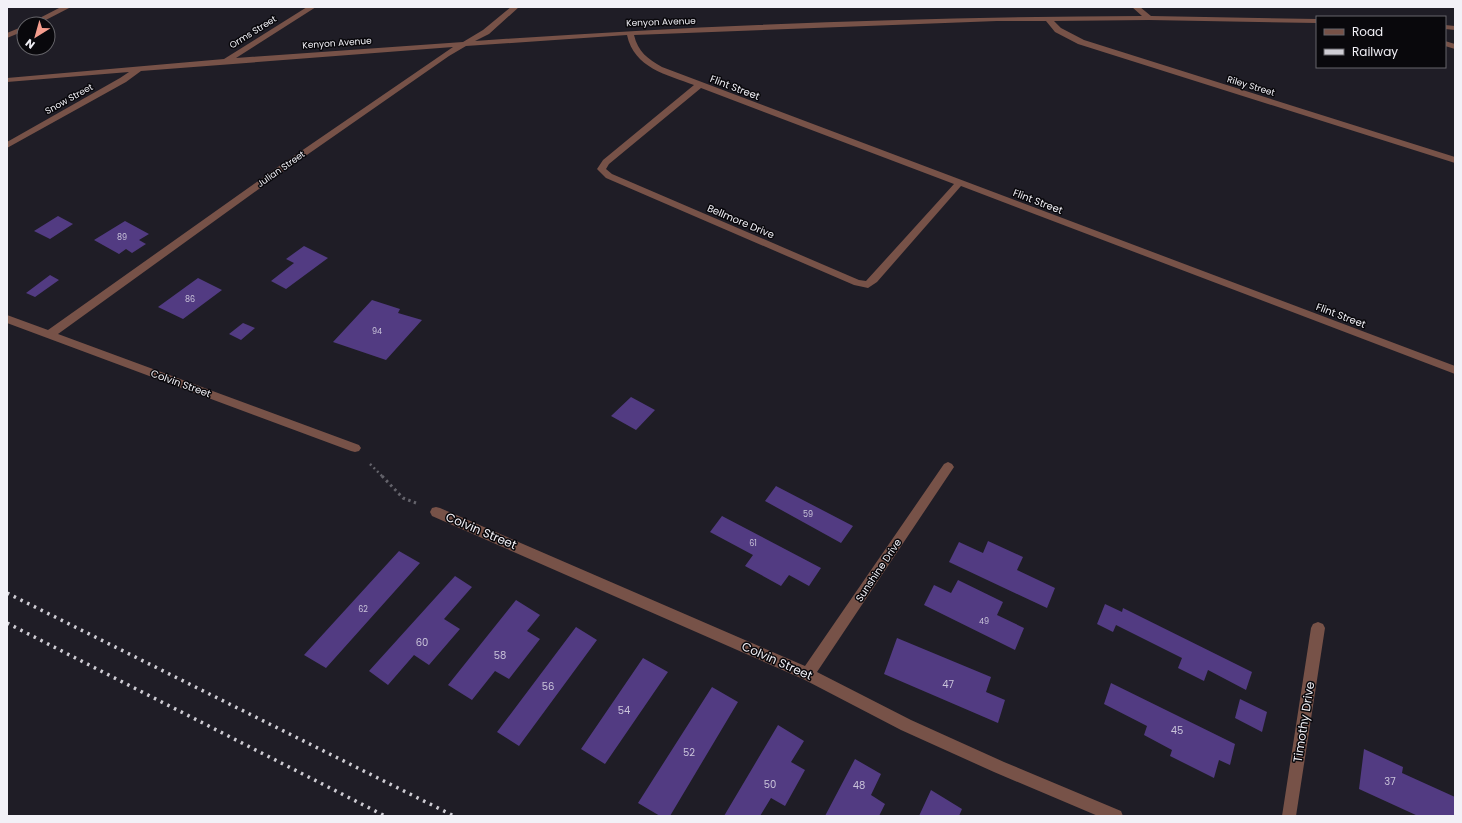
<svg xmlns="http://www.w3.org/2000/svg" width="1462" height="823" viewBox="0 0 1462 823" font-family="Poppins,sans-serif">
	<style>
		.building { fill: #523b82 }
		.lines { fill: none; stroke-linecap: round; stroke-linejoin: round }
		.path-far1 { stroke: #64636b; stroke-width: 2.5; stroke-dasharray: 2 3; stroke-linecap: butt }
		.path { stroke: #64636b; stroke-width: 3; stroke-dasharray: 2.5 3.5; stroke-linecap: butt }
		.minor { fill: #775248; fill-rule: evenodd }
		.rail { stroke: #cfcdd4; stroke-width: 3.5; stroke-dasharray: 2.5 5; stroke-linecap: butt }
		.labels { text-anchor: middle; stroke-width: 3; stroke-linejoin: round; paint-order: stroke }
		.number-label { font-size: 8px; fill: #cac4da }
		.far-street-label { font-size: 9px; fill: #f2f1f7; stroke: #09080c }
		.street-label { font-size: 10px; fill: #f2f1f7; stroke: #09080c }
		.near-number-label { font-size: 10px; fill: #cac4da }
		.near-street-label { font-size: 12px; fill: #f2f1f7; stroke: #09080c }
	</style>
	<rect width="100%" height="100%" fill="#1f1d26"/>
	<path class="building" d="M58,216L73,224L50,239L34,231Z
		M125,221L149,234L139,240L146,244L132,253L126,249L119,254L94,240Z
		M304,246L328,258L286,289L271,281L294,263L286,259Z
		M50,275L59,280L35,297L26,293Z
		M198,278L222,290L183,319L158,307Z
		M372,300L400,309L398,313L422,320L386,360L333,342Z
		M243,323L255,328L241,340L229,334Z
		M631,397L655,410L636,430L611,416Z
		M776,486L853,526L841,543L765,501Z
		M722,516L821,568L809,586L789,575L781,586L745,566L753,555L710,532Z
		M988,541L1023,557L1017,570L1055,588L1047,608L949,562L959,542L983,553Z
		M399,551L420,563L326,668L304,655Z
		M455,576L472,587L444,619L460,629L429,665L414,655L388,685L369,671Z
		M958,580L1003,602L997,615L1024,628L1015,650L924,605L934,585L951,593Z
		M516,600L540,615L527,631L540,639L509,679L495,671L472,700L448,685Z
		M1105,604L1122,612L1123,608L1252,672L1246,690L1208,670L1204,681L1178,668L1182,658L1116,625L1113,632L1097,624Z
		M576,627L597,640L519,746L497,732Z
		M897,638L991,677L986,692L1005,700L998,723L884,674Z
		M643,658L668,672L605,764L581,749Z
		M1111,683L1235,744L1230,765L1219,760L1214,778L1170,756L1172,750L1144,735L1147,726L1104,704Z
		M712,687L738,702L670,816H660L638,803Z
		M1240,699L1267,712L1262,732L1235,718Z
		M778,725L804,741L791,762L805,770L785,806L771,798L760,816H724Z
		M1364,749L1403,767L1402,773L1455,797V816H1418L1359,789Z
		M855,759L881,774L871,795L885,804L879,816H825Z
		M931,790L962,809L959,816H919Z"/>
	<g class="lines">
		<path class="path-far1" d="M370,464L383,477"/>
		<path class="path" d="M382,476L403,498L416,503"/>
		<path class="minor" d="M61,7H71L38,24H28Z
			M307,7H316L236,58L463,42L483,30L511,7H519L489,34L475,41C697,25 920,17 1142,16L1132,7H1140L1151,16L1317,19V23L1149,20L1054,21L1061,28L1084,40L1455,157V163L1078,44L1055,32L1046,21H997L634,35C638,52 648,59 662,67L1455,366V374L961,186L877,282L868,288L854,285L606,178L597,169L603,160L694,85C667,75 634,68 627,35L466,46L449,56L281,173L58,334L359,445L361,448L359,451L355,452L351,451L7,323V315L48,330L275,169L453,47L141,71L126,82L7,148V142L120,78L129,72L7,82V78L224,59ZM701,88L954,184L866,281L859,280L612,174L606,169L609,164Z
			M1445,25L1455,26V30L1445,29Z
			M24,26V31L7,38V33Z
			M1445,41L1455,44V49L1445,46Z
			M948,462L952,464L954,467L952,470L817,672L911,720L1004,762L1121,811L1123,816H1098L994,772L901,730L803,679L432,516L430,512L432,508L436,507L440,508L805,666L944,464Z
			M1318,622L1323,624L1325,628L1296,816H1282L1311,628L1313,624Z"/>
		<path class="rail" d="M7,593L454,816
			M7,623L385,816"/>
	</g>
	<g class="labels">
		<g class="number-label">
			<text x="122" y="240">89</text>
			<text x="190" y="302">86</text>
			<text x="377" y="334">94</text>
			<text x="808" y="517">59</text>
			<text x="753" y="546">61</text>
			<text x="363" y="612">62</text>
			<text x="984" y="624">49</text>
		</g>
		<g class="far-street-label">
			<text transform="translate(661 22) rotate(-2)" y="3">Kenyon Avenue</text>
			<text transform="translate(253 32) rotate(-32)" y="3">Orms Street</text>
			<text transform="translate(337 43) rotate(-4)" y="3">Kenyon Avenue</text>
			<text transform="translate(1251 86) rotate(17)" y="3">Riley Street</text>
			<text transform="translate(69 99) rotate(-29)" y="3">Snow Street</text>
			<text transform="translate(281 169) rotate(-35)" y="3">Julian Street</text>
		</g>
		<g class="street-label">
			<text transform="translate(735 87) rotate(21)" y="4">Flint Street</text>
			<text transform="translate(1038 201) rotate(21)" y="4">Flint Street</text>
			<text transform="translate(741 221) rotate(23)" y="4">Bellmore Drive</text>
			<text transform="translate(1341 315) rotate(21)" y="4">Flint Street</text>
			<text transform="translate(181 383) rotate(20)" y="4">Colvin Street</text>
			<text transform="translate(878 570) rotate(-56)" y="4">Sunshine Drive</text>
		</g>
		<g class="near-number-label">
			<text x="422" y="646">60</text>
			<text x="500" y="659">58</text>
			<text x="948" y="688">47</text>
			<text x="548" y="690">56</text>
			<text x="624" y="714">54</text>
			<text x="1177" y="734">45</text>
			<text x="689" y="756">52</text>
			<text x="1390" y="785">37</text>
			<text x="770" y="788">50</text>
			<text x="859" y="789">48</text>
		</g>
		<g class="near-street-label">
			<text transform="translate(481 531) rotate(23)" y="4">Colvin Street</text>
			<text transform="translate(777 661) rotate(24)" y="4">Colvin Street</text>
			<text transform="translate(1304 722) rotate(-81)" y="4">Timothy Drive</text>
		</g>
	</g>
	<rect width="1462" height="823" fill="none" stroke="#f2f1f7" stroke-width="16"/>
	<rect x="1316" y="16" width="130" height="52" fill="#09080c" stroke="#66656a"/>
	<rect x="1324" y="29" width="20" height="6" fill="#775248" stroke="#66656a"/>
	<text x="1352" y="36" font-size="12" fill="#f2f1f7">Road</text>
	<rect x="1324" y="49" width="20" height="6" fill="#cfcdd4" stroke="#66656a"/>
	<text x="1352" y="56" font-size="12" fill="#f2f1f7">Railway</text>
	<g transform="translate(36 36) rotate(217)"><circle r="19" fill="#09080c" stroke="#66656a"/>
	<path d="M0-3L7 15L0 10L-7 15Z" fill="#f59d8e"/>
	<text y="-6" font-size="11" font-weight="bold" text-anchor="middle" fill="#f2f1f7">N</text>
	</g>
</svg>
